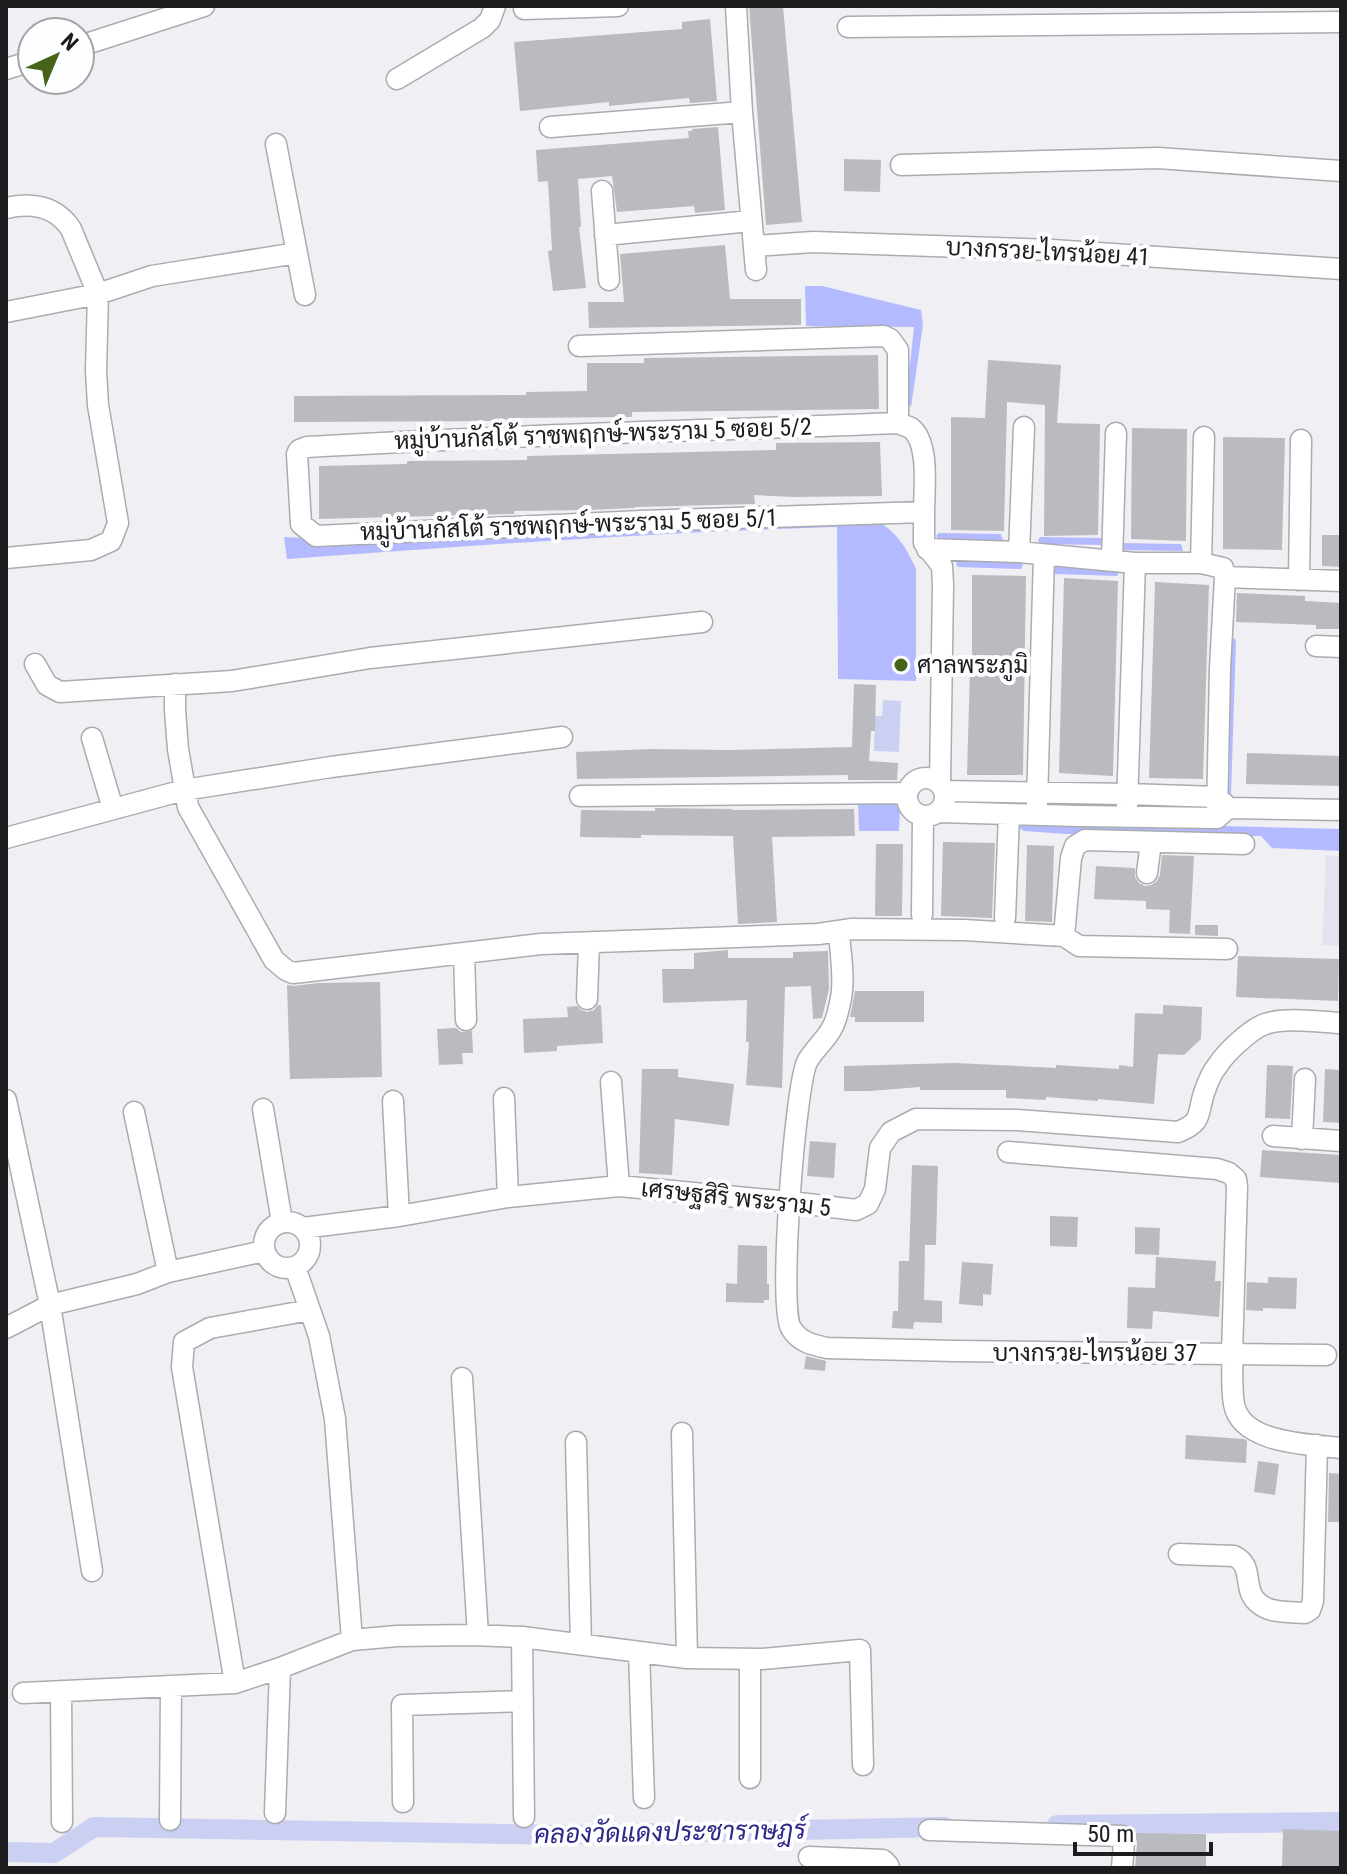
<svg xmlns="http://www.w3.org/2000/svg" width="1347" height="1874" viewBox="0 0 1347 1874" font-family="'Roboto Condensed',Sarabun,sans-serif">
	<style>
		.built { fill: #e2e3ee }
		.green { fill: #b3baff }
		.water { fill: #cbd0f3 }
		.lines { fill: none; stroke-linecap: round; stroke-linejoin: round }
		.canal { stroke: #cbd0f3; stroke-width: 20 }
		.building { fill: #babbbe }
		.street-casing { stroke: #abacaf; stroke-width: 23 }
		.street { stroke: #fff; stroke-width: 20 }
		.poi-dot { fill: #456418; stroke: #fdfeff; stroke-width: 3 }
		.labels { text-anchor: middle; stroke-width: 8; stroke-linejoin: round; paint-order: stroke }
		.street-label { font-size: 24px; fill: #1c1d1e; stroke: #fdfeff }
		.poi-label { font-size: 24px; fill: #1c1d1e; stroke: #fdfeff; text-anchor: start }
		.water-label { font-size: 26px; font-style: italic; fill: #302786; stroke: #fdfeff }
	</style>
	<rect width="100%" height="100%" fill="#f0f0f4"/>
	<path class="built" d="M1326,855L1341,856V946L1322,945Z"/>
	<path class="green" d="M805,286H822L921,310L923,325L911,407L906,401L914,327L806,326Z
		M873,519C895,529 907,548 916,569V681L838,679L837,527C653,532 470,546 287,559L284,537L323,539Z
		M939,533L1001,534L1003,540L1002,541L939,540L936,536Z
		M1040,537L1102,538L1103,539V545L1040,544L1038,540Z
		M1119,543L1181,544L1183,550L1182,551L1119,550Z
		M958,560L1020,562L1023,565L1021,569L958,567L956,564Z
		M1055,566L1117,569L1119,573L1117,576L1055,574L1052,569Z
		M1234,638L1236,640L1231,796L1229,797L1231,640Z
		M894,802L900,809L899,831H859L858,803Z
		M1024,821L1341,829V851L1272,848L1261,836L1067,834L1024,831L1019,828L1020,822Z"/>
	<path class="water" d="M883,700L901,701L899,752L874,751L875,716H882Z"/>
	<g class="lines">
		<path class="canal" d="M1057,1825L1341,1822
			M6,1852L54,1853L94,1827L565,1835L945,1827"/>
	</g>
	<path class="building" d="M749,6H783L802,222L766,225Z
		M710,19L717,101L690,103L689,98L609,106V102L520,111L514,42L682,29V22Z
		M718,127L725,210L695,213L694,206L617,212L612,176L578,179L581,227H579L586,288L553,291L548,251L552,250L548,181L538,182L536,150L689,138L688,131H692V129Z
		M844,159L881,160L880,192L844,191Z
		M725,245L730,299H801V325L589,328L588,302H624L620,254Z
		M878,355L879,409L632,412V417L509,418V421L294,422V396L526,395V392L587,391V363H644V358Z
		M988,360L1061,365L1057,423L1100,424L1098,535L1044,536L1045,405L1007,402L1004,531L951,530V417L985,418Z
		M1132,428L1187,429L1186,541L1131,539Z
		M1223,437L1285,438L1282,550L1223,549Z
		M880,442L882,496L794,497L754,495L755,504L635,507V508L588,510L514,511V514H511L319,519V466L407,464V461L527,460V456L776,450V443Z
		M1322,535H1341V567L1322,566Z
		M972,575L1026,576L1023,775H967L970,668L972,669Z
		M1064,578L1118,581L1113,776L1059,773Z
		M1155,582L1209,585L1203,779L1149,778Z
		M1237,593L1305,596V601L1341,603V629H1316V625L1236,622Z
		M854,684L876,685L875,731H871L869,761L898,763L897,780H848V775L577,779L576,752L651,749L728,750L852,747Z
		M1247,753L1341,756V786L1246,784Z
		M655,808L732,809V810L854,809L855,836L772,837L777,922L738,924L733,836L641,835V838L580,837L581,810L655,811Z
		M943,842L995,843L992,918L941,916Z
		M876,844H903L902,916H875Z
		M1027,845L1054,846L1052,922L1025,921Z
		M1162,855L1194,856L1190,934L1169,933L1170,910L1146,909V901L1094,899L1096,866L1135,868V877L1139,883L1145,886L1151,885L1157,881L1160,875Z
		M1195,925H1218V936L1195,935Z
		M728,950V958H793V952L828,951L829,989L822,1018L813,1019L811,986L785,987L782,1088L746,1085L749,1042H746L747,1000L663,1003L662,969H694V953Z
		M1238,956L1339,959L1338,1001L1236,997Z
		M380,982L382,1077L290,1079L287,985L294,986L318,983Z
		M855,991H924V1022H855V1017H850Z
		M598,1005H601L603,1043L557,1046V1051L524,1053L523,1019L568,1017L567,1007L577,1006L581,1010L587,1012L594,1010Z
		M1163,1005L1202,1007L1201,1039L1184,1055L1158,1054L1154,1104L1098,1099V1101L1046,1097V1100L1006,1098V1090H920V1087L870,1091H844V1066L955,1063L1056,1068V1065L1119,1069V1065L1133,1067L1135,1013L1163,1014Z
		M456,1028L461,1032L472,1031L473,1053H462L463,1064L439,1065L437,1029Z
		M1267,1065L1293,1066L1290,1119L1265,1118Z
		M642,1069H678V1077L734,1084L729,1126L675,1119L672,1175L639,1173Z
		M1325,1069L1341,1070V1123L1323,1122Z
		M810,1141L836,1143L834,1178L807,1176Z
		M1262,1150L1341,1155V1183L1260,1177Z
		M912,1165L938,1166L936,1245H925L924,1300L942,1301V1323L914,1322L913,1329L892,1328L893,1311H898L899,1261H909Z
		M1050,1216L1078,1217L1077,1247L1050,1246Z
		M1135,1227L1160,1228L1159,1255L1135,1254Z
		M738,1245L767,1246V1284H769V1300H764V1303L726,1302V1283L737,1284Z
		M1156,1257L1216,1261L1215,1281H1221L1219,1317L1153,1311L1152,1329L1127,1328L1128,1287L1155,1288Z
		M962,1262L993,1264L991,1295L983,1294V1306L959,1304Z
		M1268,1277L1297,1278L1296,1309L1263,1308V1311L1246,1310L1247,1282L1268,1283Z
		M806,1356L826,1361L825,1371L804,1369Z
		M1186,1435L1244,1439L1247,1441L1246,1463L1185,1459Z
		M1258,1461L1279,1464L1275,1495L1254,1492Z
		M1329,1473L1341,1474V1522H1328Z
		M1283,1829L1341,1831V1868H1282Z
		M1135,1833L1206,1834V1868H1135L1137,1843Z"/>
	<g class="lines">
		<g class="street-casing">
			<path id="street" d="M736,6L742,112L756,270
				M524,9L618,6
				M848,27L1341,22
				M80,46L204,6
				M6,69L32,61
				M397,79L482,28L490,20L495,6
				M550,127L742,112
				M276,144L305,295
				M901,165L1158,158L1341,171
				M602,191L609,280
				M6,208C32,202 56,206 71,229L98,294L96,371L98,405L118,523L111,541L91,550L6,558
				M605,235L751,221
				M755,246L813,242L1052,250L1341,269
				M6,312L98,294L152,276L297,253
				M579,346L884,336L890,339L898,350V423
				M924,512L641,521L316,536L301,524L297,454L299,450L307,447C504,435 701,431 898,423C900,424 909,427 911,428C930,443 924,490 924,512V543L942,566L943,585L940,783
				M927,549L1019,552L1135,563H1201L1223,568L1225,577L1220,668L1217,818
				M1019,552L1024,427
				M1112,560L1116,433
				M1201,563L1204,437
				M1225,577L1341,581
				M1299,580L1301,440
				M1316,646L1341,647
				M35,664L47,685L60,692L232,681L370,658L702,622
				M175,684V710L178,749L188,807L274,960L286,970L293,973L541,944L818,934L852,929L964,930L1064,936L1079,946L1227,949
				M92,738L113,809
				M907 797a19 19 0 1 1 38 0a19 19 0 1 1-38 0Z
				M945,791L1128,794L1217,797L1229,808L1341,810
				M580,796L907,793
				M1037,803L1044,555
				M1127,806L1135,563
				M939,812L1078,816L1217,818L1226,810
				M6,838L184,790L331,767L562,737
				M1147,873L1151,842
				M922,915L923,816
				M1005,918L1009,814
				M839,931C840,953 845,977 841,998C839,1007 837,1020 832,1028C826,1040 813,1050 807,1062C795,1088 778,1308 791,1328C799,1342 813,1345 827,1348L955,1351L1232,1354C1233,1370 1231,1388 1234,1404C1241,1444 1309,1444 1341,1448
				M1064,936L1071,858L1075,846L1085,840L1244,844
				M464,953L466,1020
				M587,999L589,943
				M611,1082L619,1186
				M504,1098L508,1197
				M6,1100L50,1305L92,1571
				M393,1101L399,1216
				M263,1109L282,1222
				M134,1112L168,1272
				M1273,1136L1341,1141
				M1302,1139L1305,1079
				M1008,1152L1217,1169L1229,1173L1236,1179L1237,1187L1232,1354L1326,1355
				M264 1245a23 23 0 1 1 46 0a23 23 0 1 1-46 0Z
				M303,1228L399,1216L508,1197L619,1186L791,1202L856,1210L868,1204L875,1189L880,1148L891,1132L916,1119L1017,1120L1178,1132C1203,1122 1197,1115 1204,1093C1207,1084 1212,1072 1218,1065C1226,1052 1251,1029 1265,1024C1285,1017 1320,1022 1341,1023
				M295,1267L319,1336L335,1419L352,1640
				M6,1328L50,1305L137,1284L168,1272L264,1251
				M462,1378L478,1635
				M682,1433L687,1658
				M576,1442L581,1644
				M1179,1554L1234,1556C1258,1567 1237,1594 1266,1608C1277,1613 1293,1612 1305,1613L1310,1610L1313,1601L1317,1445
				M522,1637L524,1817
				M639,1652L644,1798
				M750,1659V1778
				M235,1683L182,1367L184,1342L210,1328L310,1310
				M61,1691L62,1822
				M23,1693L235,1683L280,1668L352,1640L397,1636L472,1635L522,1637L687,1658L762,1659L860,1650L863,1765
				M403,1802L402,1705L523,1701
				M275,1813L280,1668
				M170,1820L171,1686
				M929,1830L1122,1836L1124,1842L1122,1868
				M809,1857L883,1860L888,1865L889,1868"/>
		</g>
		<use href="#street" class="street"/>
	</g>
	<circle class="poi-dot" cx="901" cy="665" r="8"/>
	<g class="labels">
		<g class="street-label">
			<text transform="translate(1048 252) rotate(3)" y="8">บางกรวย-ไทรน้อย 41</text>
			<text transform="translate(603 434) rotate(-2)" y="8">หมู่บ้านกัสโต้ ราชพฤกษ์-พระราม 5 ซอย 5/2</text>
			<text transform="translate(569 525) rotate(-2)" y="8">หมู่บ้านกัสโต้ ราชพฤกษ์-พระราม 5 ซอย 5/1</text>
			<text transform="translate(736 1198) rotate(6)" y="8">เศรษฐสิริ พระราม 5</text>
			<text x="1095" y="1361">บางกรวย-ไทรน้อย 37</text>
		</g>
		<g class="poi-label">
			<text x="917" y="673">ศาลพระภูมิ</text>
		</g>
		<g class="water-label">
			<text transform="translate(670 1832) rotate(-1)" y="9">คลองวัดแดงประชาราษฎร์</text>
		</g>
	</g>
	<rect width="1347" height="1874" fill="none" stroke="#1c1d1e" stroke-width="16"/>
	<g transform="translate(56 56) rotate(44)"><circle r="38" fill="#fdfeff" stroke="#a3a4a5" stroke-width="2"/>
	<path d="M0-6L14 30L0 20L-14 30Z" fill="#456418"/>
	<text y="-12" font-size="22" font-weight="bold" text-anchor="middle" fill="#1c1d1e">N</text>
	</g>
	<path d="M1075 1842v12h136v-12" fill="none" stroke="#1c1d1e" stroke-width="4"/>
	<text x="1087" y="1842" font-size="24" fill="#1c1d1e" stroke="#fdfeff" stroke-width="6" paint-order="stroke">50 m</text>
</svg>
